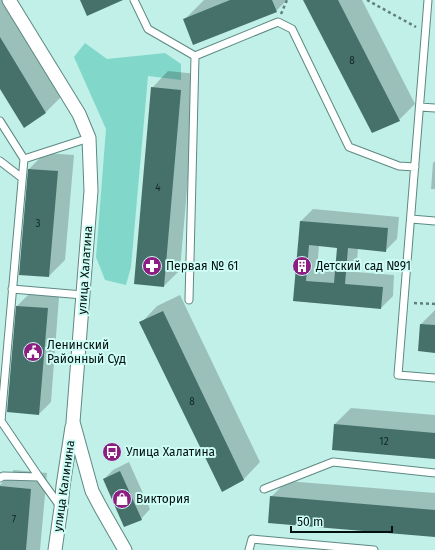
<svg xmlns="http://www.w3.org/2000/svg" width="435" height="550" viewBox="0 0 435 550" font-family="'Fira Sans',sans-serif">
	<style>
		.green { fill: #81d7ca }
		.shadow { fill: #0003; fill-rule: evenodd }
		.building { fill: #46716b; fill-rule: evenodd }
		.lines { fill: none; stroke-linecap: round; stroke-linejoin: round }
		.lane-casing { stroke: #5d8982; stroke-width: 9 }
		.street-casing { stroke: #5d8982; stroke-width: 15 }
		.path { stroke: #61807b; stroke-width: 2.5; stroke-dasharray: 3 3; stroke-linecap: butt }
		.lane { stroke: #fff; stroke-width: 7 }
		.street { stroke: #fff; stroke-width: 13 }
		.labels { text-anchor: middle; stroke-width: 4; stroke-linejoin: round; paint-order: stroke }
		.number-label { font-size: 10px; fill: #122825 }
		.poi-label { font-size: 12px; fill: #01100e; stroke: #cefdf5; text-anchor: start }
		.street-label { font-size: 12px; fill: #01100e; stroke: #cefdf5 }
	</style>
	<rect width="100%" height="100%" fill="#c1f0e8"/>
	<path class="green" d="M85,43L107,59L165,53L181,64V80L148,76L131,267L126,285L105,280L96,257L106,129L74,57Z"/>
	<path class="shadow" d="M0,0H9L66,92L46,112L25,126L0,87Z
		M204,0H287L276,11L184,20Z
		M304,0H362L415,104L399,120Z
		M168,71L197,74L180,270L164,286L152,88Z
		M45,153L74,155L65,260L49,276L20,274L29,169Z
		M435,161V189H431L433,163Z
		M313,209L399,217L397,239L385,251L358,248L356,272L394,275L393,296L381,308L294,301L301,221ZM319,245L338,247L336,271L317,269Z
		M29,294L59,297L51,402L39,414L8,411L17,306Z
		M180,295L260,462L244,479L223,491L141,323L157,306Z
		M435,310V352L421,324Z
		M351,408L435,415V458L335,424Z
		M129,462L150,509L141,519L104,479L113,470Z
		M14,470L47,473L40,550H0V485Z
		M287,481L435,493V536L271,497Z"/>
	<path class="building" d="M80,0H123L87,16Z
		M230,0H272L277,12L193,45L183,19Z
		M303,0H338L400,121L372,133Z
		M0,37L46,113L24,128L0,89Z
		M151,87L181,90L164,287L134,284Z
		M28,169L58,171L49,277L19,275Z
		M300,221L388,228L386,252L348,248L345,284L383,287L381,309L293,301ZM309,245L337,248L334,283L306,281Z
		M16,306L48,308L39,415L7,412Z
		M163,311L244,480L222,492L139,322Z
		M420,324L435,325V353L418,351Z
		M334,424L435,433V459L332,450Z
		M120,471L142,520L124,527L103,479Z
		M0,486L31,489L26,550H0Z
		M270,496L435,510V537L268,523Z"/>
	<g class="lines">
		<g class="lane-casing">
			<path id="lane" d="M134,0L148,29L195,56
				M428,0L398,375L435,378
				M420,107L435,108
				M0,121L24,159L1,421L39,477L60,506
				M24,159L89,138
				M0,161L22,178
				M411,219L435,221
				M12,289L83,295
				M189,300L195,56L278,22L292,29L349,147L399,166L415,167
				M0,478L3,476L39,477
				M264,489L333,462L435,473
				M249,550L252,539L374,550"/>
		</g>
		<g class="street-casing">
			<path id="street" d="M9,0L79,114L89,138L91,191L73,422L92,491L101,508L125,550
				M55,550L61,508L63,486L72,427"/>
		</g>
		<path class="path" d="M367,0L416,27
			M281,14L287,0
			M414,303L435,304"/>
		<use href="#lane" class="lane"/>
		<use href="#street" class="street"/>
	</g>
	<defs>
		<g id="pharmacy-disc" transform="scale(1)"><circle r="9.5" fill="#8d1d80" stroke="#cefdf5"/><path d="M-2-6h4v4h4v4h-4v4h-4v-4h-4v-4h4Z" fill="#fff"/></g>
		<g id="building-disc" transform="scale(1)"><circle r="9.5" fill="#8d1d80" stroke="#cefdf5"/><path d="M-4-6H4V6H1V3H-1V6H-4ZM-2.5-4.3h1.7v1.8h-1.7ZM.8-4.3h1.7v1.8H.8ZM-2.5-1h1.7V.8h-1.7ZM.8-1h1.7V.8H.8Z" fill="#fff"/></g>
		<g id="civic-disc" transform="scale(1)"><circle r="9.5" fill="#8d1d80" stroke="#cefdf5"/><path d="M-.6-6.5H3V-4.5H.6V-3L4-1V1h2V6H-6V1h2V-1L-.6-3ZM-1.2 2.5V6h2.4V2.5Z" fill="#fff"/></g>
		<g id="bus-disc" transform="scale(1)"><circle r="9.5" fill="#8d1d80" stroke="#cefdf5"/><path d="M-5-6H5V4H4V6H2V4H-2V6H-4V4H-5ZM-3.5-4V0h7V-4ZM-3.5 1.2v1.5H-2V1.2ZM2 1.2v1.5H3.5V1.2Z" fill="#fff"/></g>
		<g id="shop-disc" transform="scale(1)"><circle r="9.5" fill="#8d1d80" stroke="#cefdf5"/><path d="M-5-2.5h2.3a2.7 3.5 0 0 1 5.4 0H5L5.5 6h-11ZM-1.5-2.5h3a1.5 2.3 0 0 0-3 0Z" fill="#fff"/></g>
	</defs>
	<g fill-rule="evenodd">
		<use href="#pharmacy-disc" x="152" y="266"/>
		<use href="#building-disc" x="302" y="266"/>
		<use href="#civic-disc" x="33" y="352"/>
		<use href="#bus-disc" x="112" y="452"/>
		<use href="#shop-disc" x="122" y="499"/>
	</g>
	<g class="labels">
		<g class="number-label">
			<text x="352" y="64">8</text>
			<text x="158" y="191">4</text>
			<text x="38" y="227">3</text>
			<text x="192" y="405">8</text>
			<text x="384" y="445">12</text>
			<text x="14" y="523">7</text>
		</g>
		<g class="poi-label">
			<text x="166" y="270">Первая № 61</text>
			<text x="316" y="270">Детский сад №91</text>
			<text x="47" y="349">Ленинский<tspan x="47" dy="14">Районный Суд</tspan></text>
			<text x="126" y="456">Улица Халатина</text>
			<text x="136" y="503">Виктория</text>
		</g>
		<g class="street-label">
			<text transform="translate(85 270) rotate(-86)" y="4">улица Халатина</text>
			<text transform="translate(64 486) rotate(-82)" y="4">улица Калинина</text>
		</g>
	</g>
	<path d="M291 526v6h101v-6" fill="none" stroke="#01100e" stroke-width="2"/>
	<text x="297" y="526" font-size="12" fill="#01100e" stroke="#cefdf5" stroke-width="3" paint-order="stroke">50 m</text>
</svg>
